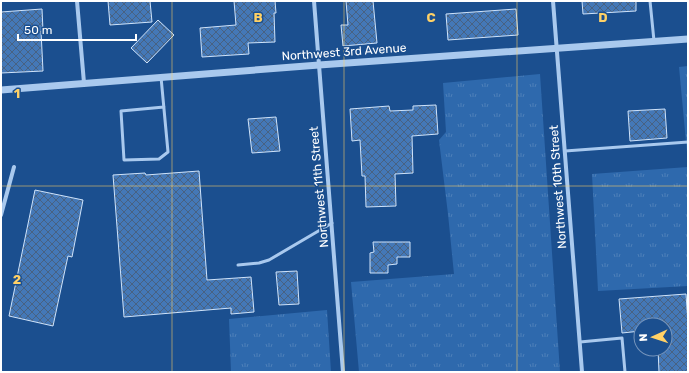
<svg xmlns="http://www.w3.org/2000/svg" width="689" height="373" viewBox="0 0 689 373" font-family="Rubik,sans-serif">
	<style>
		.grass { fill: url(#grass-tufts) }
		.building { fill: url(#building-cross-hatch); stroke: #cfe3fa }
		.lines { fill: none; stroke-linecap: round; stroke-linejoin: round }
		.service { stroke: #a9c9ee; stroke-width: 3 }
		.minor { stroke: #a9c9ee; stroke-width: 4 }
		.tertiary { stroke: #a9c9ee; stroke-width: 7 }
		.grid { fill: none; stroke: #ffd166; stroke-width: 1; stroke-opacity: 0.55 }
		.labels { text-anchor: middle; stroke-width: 3; stroke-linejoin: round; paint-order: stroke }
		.street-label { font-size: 12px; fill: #fff; stroke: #1b4f8f }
		.grid-label { font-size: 13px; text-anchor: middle; font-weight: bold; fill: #ffd166; stroke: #1b4f8f; stroke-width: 3; stroke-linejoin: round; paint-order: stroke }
	</style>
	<defs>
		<pattern id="grass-tufts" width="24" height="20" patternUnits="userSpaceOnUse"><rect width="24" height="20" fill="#2e69ad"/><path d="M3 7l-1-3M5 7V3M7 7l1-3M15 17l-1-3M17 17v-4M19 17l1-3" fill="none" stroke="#4d80b9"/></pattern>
		<pattern id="building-cross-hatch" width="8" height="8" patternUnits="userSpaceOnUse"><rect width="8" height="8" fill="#4478b7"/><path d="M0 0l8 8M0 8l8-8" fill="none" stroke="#486282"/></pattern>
	</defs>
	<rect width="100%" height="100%" fill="#1b4f8f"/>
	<path class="grass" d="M688,66V163L679,67Z
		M540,74L560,372H359L351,282L454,274L448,214L439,140L446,132L443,83Z
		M688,167V286L598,291L592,174Z
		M327,310L331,372H231L229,319Z"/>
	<path class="building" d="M108,1H150L152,22L110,25Z
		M234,1H275L276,13H274L275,42L248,43L249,54L202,57L200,28L236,25Z
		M346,1H373L377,43L343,46L341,25H348Z
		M582,1H636V11L583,14Z
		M42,9L43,31H41L43,71L1,73V12Z
		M516,9L518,35L448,40L446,14Z
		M158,20L174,35L147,63L131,48Z
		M436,105L438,134L412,136L413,173L395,174L396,206L366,207L365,176H362L360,140L352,141L350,109L389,106L390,111L413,110V106Z
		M665,109L667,138L630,141L628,111Z
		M276,117L280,151L252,153L248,119Z
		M199,171L207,280L251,277L254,312L231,314V308L124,317L113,175L145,173L146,175Z
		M35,190L83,200L72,257L68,256L53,326L9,316Z
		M373,242H410V257H397V264L388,265V273H370V253L374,252Z
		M297,271L299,304L279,305L276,272Z
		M686,294L688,323V372H659L658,349H665V325H641V331L622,333L619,299Z"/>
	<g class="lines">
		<path class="service" d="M650,1L654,41
			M161,77L168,152L159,159L124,160L121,111L164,107
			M565,151L688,142
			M238,265L259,263L269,260L332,223
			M580,342L622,338L625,372"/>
		<path class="minor" d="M77,1L84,83
			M314,1L343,372
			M553,1L582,372
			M1,215L14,167"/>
		<path class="tertiary" d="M1,90L319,65L688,39"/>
	</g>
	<path class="grid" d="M172,1V372M344,1V372M517,1V372M1,186H688"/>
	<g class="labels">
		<g class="street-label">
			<text transform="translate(344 52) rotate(-4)" y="4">Northwest 3rd Avenue</text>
			<text transform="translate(319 187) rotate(-95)" y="4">Northwest 11th Street</text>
			<text transform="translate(558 187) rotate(-94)" y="4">Northwest 10th Street</text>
		</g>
	</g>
	<g class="grid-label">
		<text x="258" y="22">B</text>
		<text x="431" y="22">C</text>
		<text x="603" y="22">D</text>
		<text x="17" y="98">1</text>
		<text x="17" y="284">2</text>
	</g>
	<rect width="689" height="373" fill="none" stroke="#ffffff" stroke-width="4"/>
	<g transform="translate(653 337) rotate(267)"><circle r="19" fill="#1b4f8f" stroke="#7695bc"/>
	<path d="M0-3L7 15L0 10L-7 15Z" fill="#ffd166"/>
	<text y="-6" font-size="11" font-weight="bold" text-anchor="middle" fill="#ffffff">N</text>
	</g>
	<path d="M18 34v6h118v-6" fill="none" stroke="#ffffff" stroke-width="2"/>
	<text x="24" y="34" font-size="12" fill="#ffffff" stroke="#1b4f8f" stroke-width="3" paint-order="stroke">50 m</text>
</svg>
